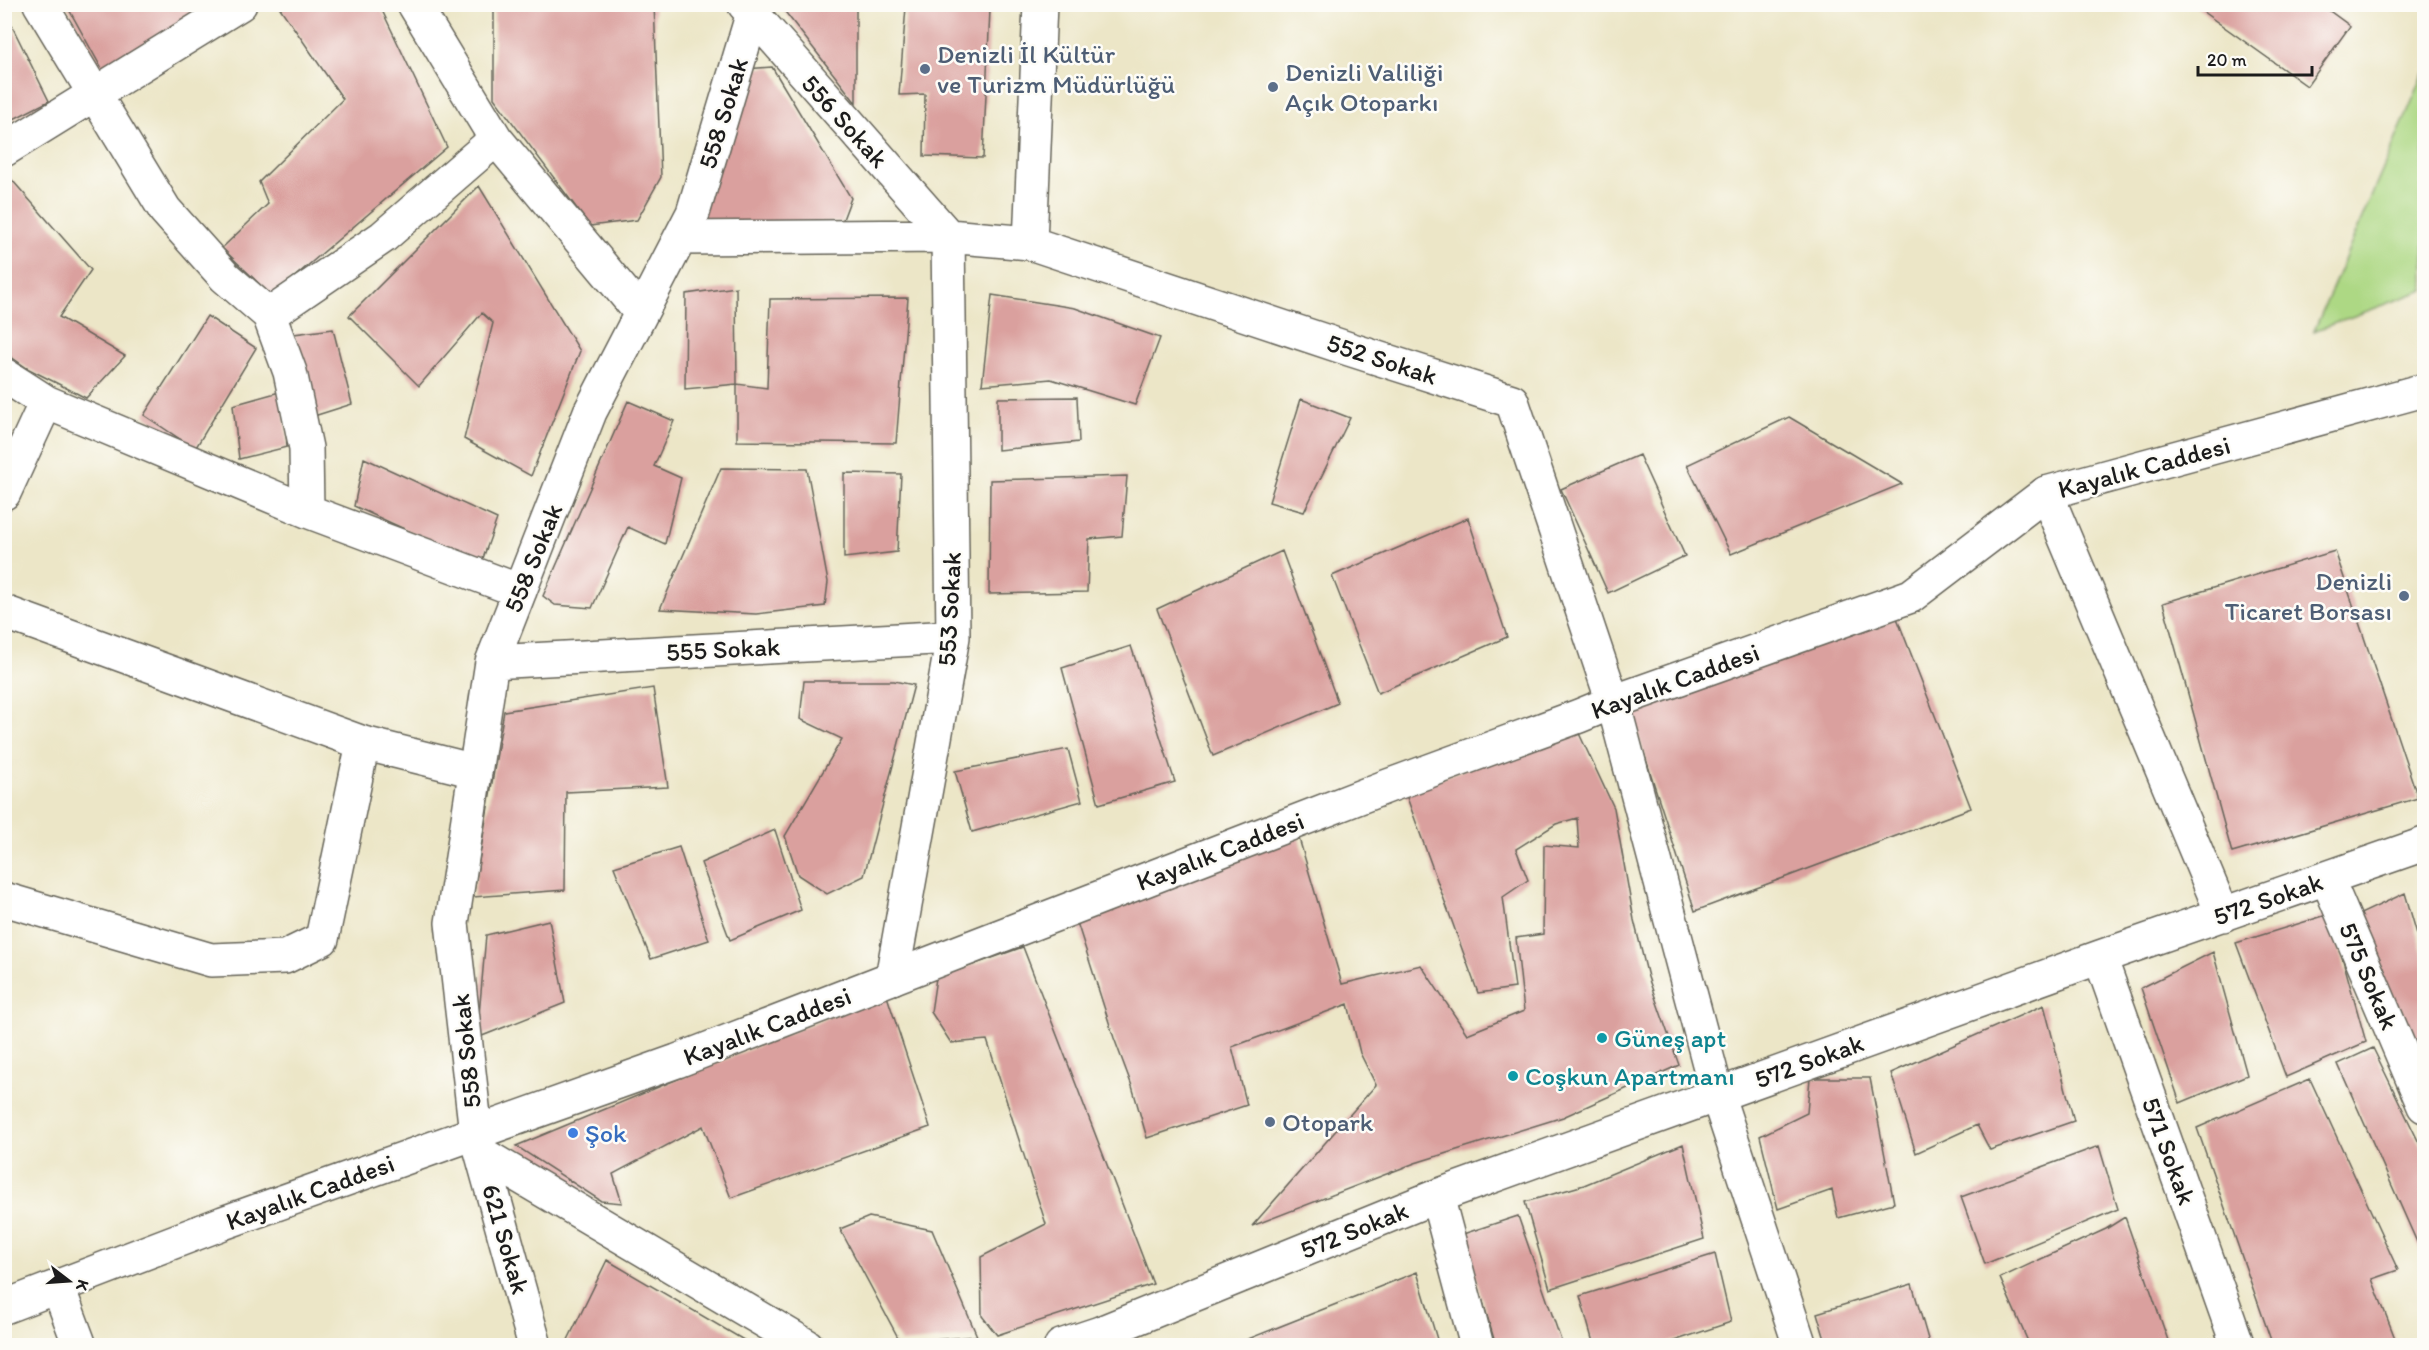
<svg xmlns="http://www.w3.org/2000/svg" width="2429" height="1350" viewBox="0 0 2429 1350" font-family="Itim,sans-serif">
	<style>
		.green { fill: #add884; stroke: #647a50; stroke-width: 1.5 }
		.building { fill: #daa09e }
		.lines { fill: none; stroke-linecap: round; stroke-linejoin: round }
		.minor-casing { stroke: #656358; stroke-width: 36 }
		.tertiary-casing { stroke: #656358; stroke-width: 36 }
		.minor { stroke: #fff; stroke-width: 33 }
		.tertiary { stroke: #fff; stroke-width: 33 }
		.service-dot { fill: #5c6f8a; stroke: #fdfcf7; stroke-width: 2 }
		.culture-dot { fill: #0f9aa8; stroke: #fdfcf7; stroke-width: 2 }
		.shop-dot { fill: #3f7fe0; stroke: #fdfcf7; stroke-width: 2 }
		.labels { text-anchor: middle; stroke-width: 5; stroke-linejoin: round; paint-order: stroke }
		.service-label { font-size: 26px; fill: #4e5e75; stroke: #fdfcf7; text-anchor: start }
		.street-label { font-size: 26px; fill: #1c1c1c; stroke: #fdfcf7 }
		.culture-label { font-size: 26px; fill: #0d838f; stroke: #fdfcf7; text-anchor: start }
		.shop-label { font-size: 26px; fill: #366cbe; stroke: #fdfcf7; text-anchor: start }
	</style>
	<rect width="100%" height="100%" fill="#fdfcf7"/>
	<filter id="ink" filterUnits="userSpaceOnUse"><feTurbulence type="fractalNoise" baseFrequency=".0167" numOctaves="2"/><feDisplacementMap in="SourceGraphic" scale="12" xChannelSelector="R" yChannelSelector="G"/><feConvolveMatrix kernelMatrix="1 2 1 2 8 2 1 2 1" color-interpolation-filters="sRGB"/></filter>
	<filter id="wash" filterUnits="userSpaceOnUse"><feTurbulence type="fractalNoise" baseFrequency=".008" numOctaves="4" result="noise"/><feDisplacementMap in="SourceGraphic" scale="24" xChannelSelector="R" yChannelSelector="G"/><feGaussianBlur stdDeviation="1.35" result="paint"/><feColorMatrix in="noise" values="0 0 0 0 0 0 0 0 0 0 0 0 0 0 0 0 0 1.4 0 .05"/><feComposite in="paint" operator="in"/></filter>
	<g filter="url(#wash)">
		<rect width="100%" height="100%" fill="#ece6c7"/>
		<path class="green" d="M2424,73V290L2314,331Z"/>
		<g id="blocks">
			<path class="building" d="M66,4H215L103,71Z
				M286,4H379L447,147L272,296L222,248L268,204L259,182L343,99L280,8Z
				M538,4H654L661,177L637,220L590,226L494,98V6Z
				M779,4H856V103Z
				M2192,4H2320L2350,26L2307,86Z
				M906,7L990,10L983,158L924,156L925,94L899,95Z
				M4,10L49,101L4,124Z
				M772,67L851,198L842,222L697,229L746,69Z
				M12,180L91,270L59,317L125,356L86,398L27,368L4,352V189Z
				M479,186L580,351L531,476L464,439L493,323L482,313L419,386L349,316Z
				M736,287L737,384L685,389L686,294Z
				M992,295L1075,308L1160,338L1135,405L1051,379L982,385Z
				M908,298L896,443L737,441V384L767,388L770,299Z
				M207,316L256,348L195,449L144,415Z
				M333,329L352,404L314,416L294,334Z
				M283,391L287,447L239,459L233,405Z
				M1077,397L1079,442L998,450V398Z
				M1301,399L1350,418L1304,512L1269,502Z
				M628,401L674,421L654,466L681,478L665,544L628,527L592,608L555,605L543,596Z
				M1789,417L1902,484L1731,554L1687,465Z
				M1639,455L1685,556L1608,593L1561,489Z
				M364,458L497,519L481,564L354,506Z
				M721,468L807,469L828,582L825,606L756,614L660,609Z
				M844,473L901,474L897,552L844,558Z
				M1127,476L1122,536L1089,539L1087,592L989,594L990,480Z
				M1468,518L1507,637L1378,693L1332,576Z
				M1282,551L1338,703L1213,756L1157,609Z
				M2335,551L2418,798L2232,853L2163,603Z
				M1897,618L1971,808L1695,911L1630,710Z
				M1131,646L1175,782L1099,804L1062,668Z
				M804,681H894L914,685L864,876L827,894L798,875L785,836L842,739L800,719Z
				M653,688L668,787L566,792L565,890L473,897L504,711Z
				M1576,727L1614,808L1634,920L1648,977L1679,1065L1563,1117L1415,1163L1252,1226L1376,1085L1360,1053L1348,1004L1232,1047L1247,1105L1147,1138L1132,1086L1114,1038L1075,916L1298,835L1342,984L1421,965L1467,1034L1524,1011L1516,938L1543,934L1544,845L1579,848L1577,818L1556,824L1516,849L1528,880L1503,897L1515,988L1478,993L1405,792Z
				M1068,749L1082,801L972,832L955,771Z
				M775,830L801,910L730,940L701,863Z
				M679,847L709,940L651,959L614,867Z
				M2405,893L2424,958V1069L2354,917Z
				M2330,914L2366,1042L2286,1077L2236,943Z
				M549,920L565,1003L477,1038L486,935Z
				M1023,947L1153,1284L997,1335L982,1316L981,1257L1046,1224L987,1040L951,1043L931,1012L936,978Z
				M2213,952L2247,1075L2180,1103L2141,988Z
				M886,993L930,1127L731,1198L703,1126L613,1174L622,1203L601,1201L516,1146Z
				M2044,1005L2074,1121L1990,1150L1977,1125L1916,1153L1891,1073Z
				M2373,1048L2424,1153V1258L2338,1064Z
				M1810,1078H1870L1894,1203L1838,1218L1832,1190L1778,1209L1760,1136L1807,1113Z
				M2310,1079L2398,1270L2372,1279L2398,1346H2273L2197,1128Z
				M1683,1144L1704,1239L1550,1289L1525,1202L1584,1185Z
				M2099,1146L2118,1209L1985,1264L1961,1197Z
				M1518,1216L1563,1346H1496L1463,1234Z
				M869,1217L932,1230L977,1336L901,1343L840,1229Z
				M2125,1217L2170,1346H2030L2000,1278L2106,1229Z
				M1715,1254L1731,1322L1659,1346H1594L1580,1296Z
				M607,1260L754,1346H565Z
				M1417,1272L1439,1346H1233V1345Z
				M1912,1284L1930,1346H1827L1817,1313Z"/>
		</g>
	</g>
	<g filter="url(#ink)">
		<use href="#blocks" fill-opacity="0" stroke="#656358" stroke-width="1.5"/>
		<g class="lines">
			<g class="minor-casing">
				<path id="minor" d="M40,4L165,210L225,277L269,315L290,372L306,448L307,511
					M414,4L496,139L641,313
					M744,4L948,236
					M4,150L240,4
					M680,238L948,236L1030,243L1349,349L1512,401L1613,702
					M1030,243L1040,4
					M269,315L383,237L496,139
					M4,375L46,402L307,511L520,591
					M4,493L46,402
					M2046,493L2223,915
					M4,612L363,743L475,771
					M492,662L953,637
					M2327,878L2424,1106
					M4,899L211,960L285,957L322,939L363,743
					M2100,957L2238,1346
					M892,978L953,637L948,236
					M482,1154L807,1346
					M1437,1196L1477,1346
					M58,1287L80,1346
					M535,1346L476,1133L452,923L492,662L590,412L693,213L752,16
					M1061,1346L1100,1333L1437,1196L2100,957L2424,844"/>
			</g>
			<g class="tertiary-casing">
				<path id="tertiary" d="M1613,702L1717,1094L1800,1346
					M4,1307L223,1223L677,1061L1388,786L1579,716L1613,702L1911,596L2046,493L2424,390"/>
			</g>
			<use href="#minor" class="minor"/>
			<use href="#tertiary" class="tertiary"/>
		</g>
	</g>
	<g class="service-dot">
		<circle cx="925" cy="69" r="6"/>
		<circle cx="1273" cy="87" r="6"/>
		<circle cx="2404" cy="596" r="6"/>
		<circle cx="1270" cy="1122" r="6"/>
	</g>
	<g class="culture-dot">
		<circle cx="1602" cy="1038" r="6"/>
		<circle cx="1513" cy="1076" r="6"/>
	</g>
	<circle class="shop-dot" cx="573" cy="1133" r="6"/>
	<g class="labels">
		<g class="service-label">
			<text x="937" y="63">Denizli İl Kültür<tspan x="937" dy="30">ve Turizm Müdürlüğü</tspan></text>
			<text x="1285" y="81">Denizli Valiliği<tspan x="1285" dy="30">Açık Otoparkı</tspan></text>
			<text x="2392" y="590" text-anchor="end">Denizli<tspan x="2392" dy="30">Ticaret Borsası</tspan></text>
			<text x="1282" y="1131">Otopark</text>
		</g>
		<g class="street-label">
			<text transform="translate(723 113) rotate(-73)" y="9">558 Sokak</text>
			<text transform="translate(845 121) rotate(48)" y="9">556 Sokak</text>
			<text transform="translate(1382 359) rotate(18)" y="9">552 Sokak</text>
			<text transform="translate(2144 467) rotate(-15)" y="9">Kayalık Caddesi</text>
			<text transform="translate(533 558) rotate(-68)" y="9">558 Sokak</text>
			<text transform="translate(949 609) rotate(-87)" y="9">553 Sokak</text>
			<text transform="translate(723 649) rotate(-3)" y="9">555 Sokak</text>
			<text transform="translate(1675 681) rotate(-20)" y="9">Kayalık Caddesi</text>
			<text transform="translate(1220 851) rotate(-21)" y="9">Kayalık Caddesi</text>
			<text transform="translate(2268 899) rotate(-19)" y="9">572 Sokak</text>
			<text transform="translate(2369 976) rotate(67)" y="9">575 Sokak</text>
			<text transform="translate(767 1026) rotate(-21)" y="9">Kayalık Caddesi</text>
			<text transform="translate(466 1051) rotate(-96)" y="9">558 Sokak</text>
			<text transform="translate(1809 1061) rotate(-20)" y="9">572 Sokak</text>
			<text transform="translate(2169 1151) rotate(70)" y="9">571 Sokak</text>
			<text transform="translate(310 1192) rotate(-20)" y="9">Kayalık Caddesi</text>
			<text transform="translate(1354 1230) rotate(-22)" y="9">572 Sokak</text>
			<text transform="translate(506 1239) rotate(74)" y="9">621 Sokak</text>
		</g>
		<g class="culture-label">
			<text x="1614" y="1047">Güneş apt</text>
			<text x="1525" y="1085">Coşkun Apartmanı</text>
		</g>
		<g class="shop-label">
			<text x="585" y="1142">Şok</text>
		</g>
	</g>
	<rect width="2429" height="1350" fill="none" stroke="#fdfcf7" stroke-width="24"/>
	<g transform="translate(69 1281) rotate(107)" stroke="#fdfcf7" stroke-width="4.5" paint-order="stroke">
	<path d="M0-4.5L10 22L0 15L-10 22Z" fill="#1c1c1c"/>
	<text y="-9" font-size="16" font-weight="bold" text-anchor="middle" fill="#1c1c1c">K</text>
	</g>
	<path d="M2198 66v9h114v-9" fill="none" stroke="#1c1c1c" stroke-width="3"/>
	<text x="2207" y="66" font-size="18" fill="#1c1c1c" stroke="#fdfcf7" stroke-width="4.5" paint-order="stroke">20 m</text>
</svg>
